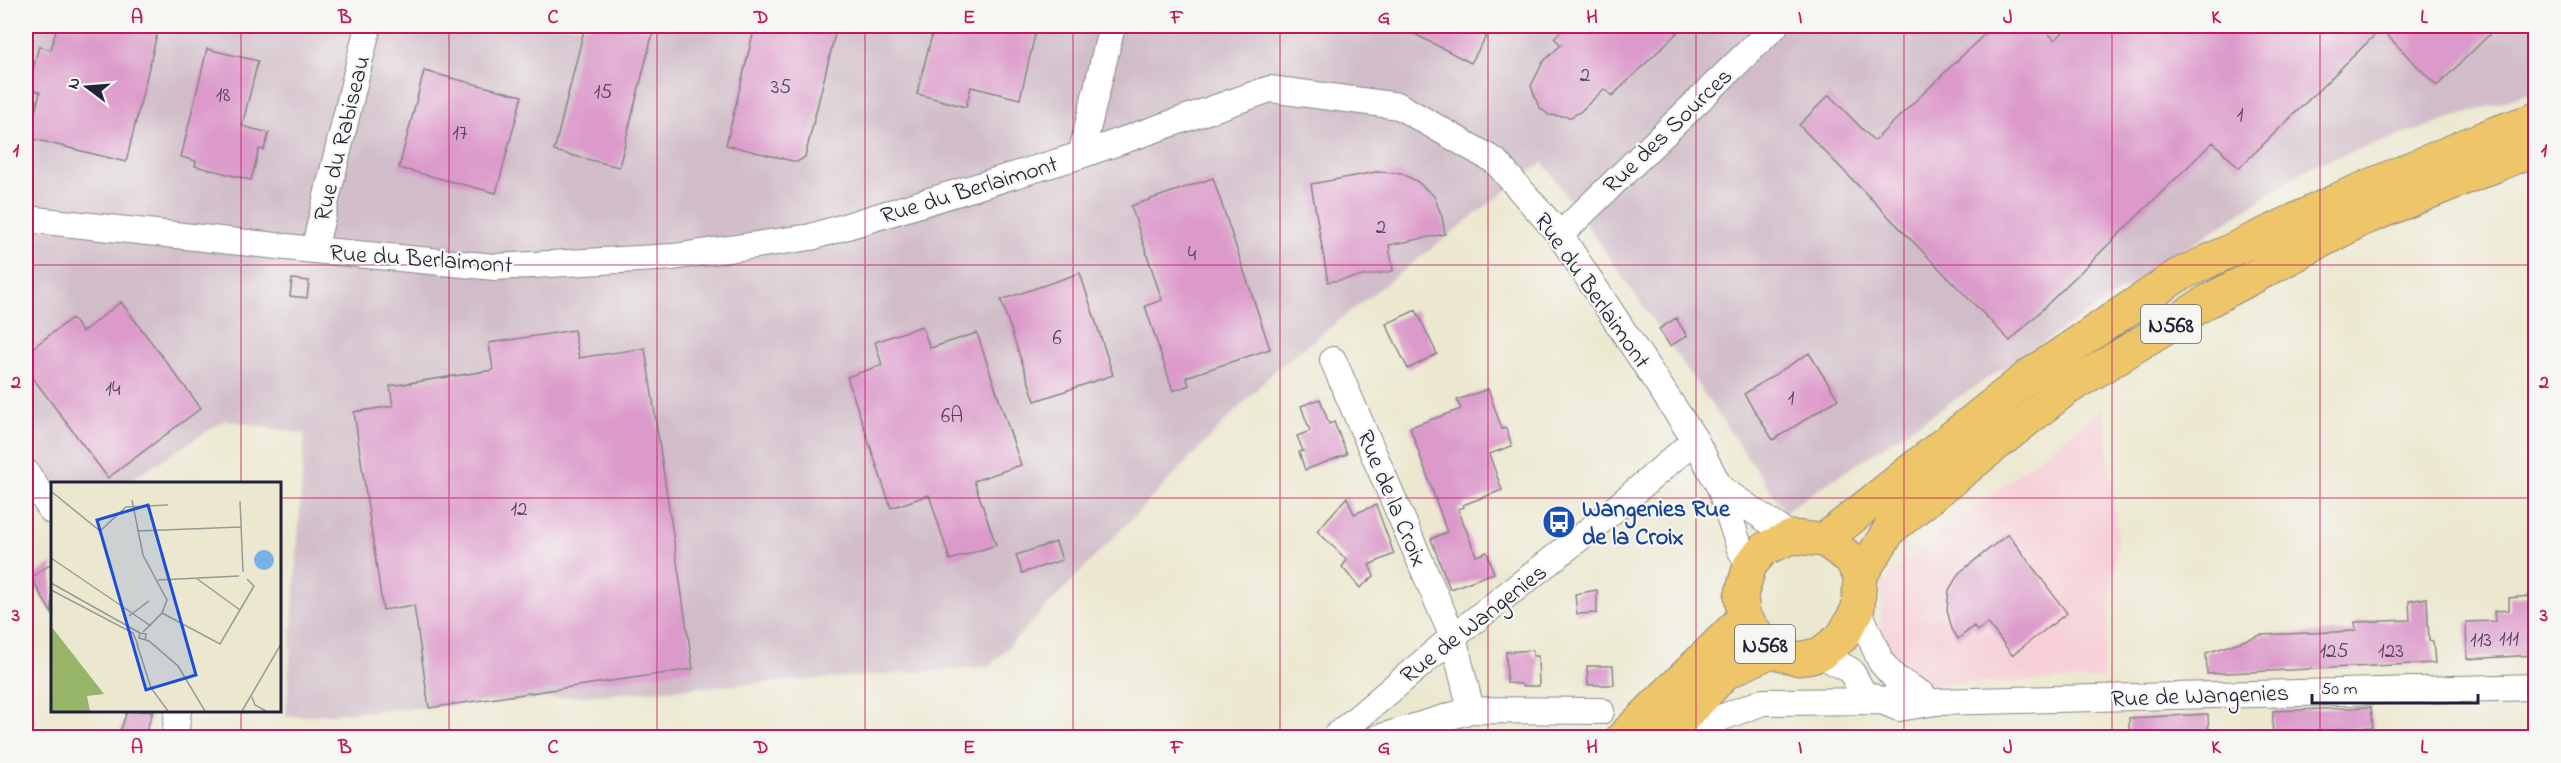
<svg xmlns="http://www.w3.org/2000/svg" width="2561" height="763" viewBox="0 0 2561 763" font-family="'Indie Flower',sans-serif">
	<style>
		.built { fill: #f6cfd7 }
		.industrial { fill: #d1bdc9 }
		.building { fill: #dc9aca }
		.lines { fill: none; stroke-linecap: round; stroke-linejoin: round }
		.street-casing { stroke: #878586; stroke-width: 28 }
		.highway-casing { stroke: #878586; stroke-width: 35 }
		.street { stroke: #fff; stroke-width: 26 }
		.highway { stroke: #eec569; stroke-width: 33 }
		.grid { fill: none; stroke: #c2185b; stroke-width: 1.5; stroke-opacity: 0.55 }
		.labels { text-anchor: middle; stroke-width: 4.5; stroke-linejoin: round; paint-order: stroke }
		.number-label { font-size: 21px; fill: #50405f }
		.shield { fill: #f6f6f2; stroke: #626272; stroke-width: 1.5 }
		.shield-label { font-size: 22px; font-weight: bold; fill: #22223b }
		.street-label { font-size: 24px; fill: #22223b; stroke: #f6f6f2 }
		.transit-label { font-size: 24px; font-weight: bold; fill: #164399; stroke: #f6f6f2; text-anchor: start }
		.inset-road { fill: none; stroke: #9b9994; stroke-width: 1.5 }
		.view { fill: #1d4ed8; fill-opacity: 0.15; stroke: #1d4ed8; stroke-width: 3 }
		.inset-edge { fill: none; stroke: #22223b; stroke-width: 3 }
		.neatline { fill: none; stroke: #c2185b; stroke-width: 2 }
		.grid-label { font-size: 20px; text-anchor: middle; font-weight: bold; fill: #c2185b }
	</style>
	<rect width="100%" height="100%" fill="#f6f6f2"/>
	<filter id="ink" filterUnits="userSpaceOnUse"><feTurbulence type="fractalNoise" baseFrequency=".0167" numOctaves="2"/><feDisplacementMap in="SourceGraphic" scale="12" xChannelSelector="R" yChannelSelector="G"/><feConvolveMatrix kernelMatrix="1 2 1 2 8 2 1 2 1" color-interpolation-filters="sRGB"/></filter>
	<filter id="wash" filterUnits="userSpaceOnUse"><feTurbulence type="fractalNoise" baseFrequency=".008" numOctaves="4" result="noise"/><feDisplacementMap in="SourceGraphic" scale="24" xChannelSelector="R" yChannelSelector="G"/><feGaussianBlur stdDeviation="1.35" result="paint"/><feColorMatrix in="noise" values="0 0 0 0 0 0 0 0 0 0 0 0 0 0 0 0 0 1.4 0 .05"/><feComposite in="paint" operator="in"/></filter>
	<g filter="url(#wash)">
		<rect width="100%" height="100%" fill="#ece8d0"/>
		<path class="built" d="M2103,408L2118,535L2102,679L1927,684L1881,645V584L1900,566Z"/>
		<path class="industrial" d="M26,26H2535V91L2315,164L1785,511L1543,162L1275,370L989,667L286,717L305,434L225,420L124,484H57L26,444Z"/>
		<g id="blocks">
			<path class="building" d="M57,26H159L126,162L29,138L40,92L28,89L39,46L51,50Z
				M585,26H629L653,32L619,167L554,151Z
				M755,26H837L805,157L797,162L726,145Z
				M934,26H1037L1020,99L971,87L966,107L917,94Z
				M1399,26H1492L1471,63Z
				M1566,26H1684L1612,96L1604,89L1580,112L1571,117L1549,115L1539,107L1531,86L1543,62L1561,45L1554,38Z
				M1993,26H2041L2055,40L2069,26H2498L2437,86L2381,29L2239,168L2213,142L2010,341L1799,125L1829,95L1874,141Z
				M207,49L258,61L242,126L269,133L264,150L259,149L251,180L195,166L196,161L181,157Z
				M424,71L522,96L496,193L399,168Z
				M1376,172L1401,173L1418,182L1434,196L1442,217L1445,234L1389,245L1393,271L1328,282L1311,184Z
				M1213,178L1270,349L1186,377L1189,385L1173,391L1145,306L1162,300L1131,206Z
				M1080,273L1113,375L1035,401L1001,300Z
				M292,279L309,281L307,298L290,296Z
				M121,302L201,408L108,478L26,369V353L72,318L82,332Z
				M1416,310L1437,354L1408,369L1386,324Z
				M1676,318L1687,336L1670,346L1659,329Z
				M922,326L930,348L977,333L1021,465L974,481L996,545L950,560L929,495L891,508L847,377L882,365L875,342Z
				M574,330L579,358L645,348L693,669L429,708L414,605L383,610L354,412L393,406L390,386L493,370L489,343Z
				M1809,353L1838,399L1773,440L1744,394Z
				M1488,389L1502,429L1506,428L1512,446L1489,454L1502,490L1463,505L1464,507L1458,509L1476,556L1487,552L1494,573L1450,589L1431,539L1447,532L1410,427L1461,409L1457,400Z
				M1320,399L1329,424L1334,422L1347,454L1305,470L1299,452L1303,451L1297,436L1310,431L1301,406Z
				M1347,497L1354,514L1376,505L1394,554L1369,565L1374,576L1360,588L1342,567L1347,560L1317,531Z
				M2008,534L2067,613L2012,655L1988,623L1977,631L1974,626L1958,639L1952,629L1947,610L1949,590L1959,573Z
				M1056,542L1062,560L1022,573L1016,555Z
				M52,563V614L31,578Z
				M1597,590V613L1577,614L1575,594Z
				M2531,596L2533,619H2535V655L2467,659L2466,622L2495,621L2494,611L2509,610V598Z
				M2427,598L2429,640L2433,641L2435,663L2207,674L2206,653L2261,635L2356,631L2355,622L2410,620L2409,601Z
				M1533,650V656H1538L1539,686H1522L1521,684L1507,683L1506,652Z
				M1587,666H1613L1614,685H1588Z
				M2371,707L2373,727L2337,729L2338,738H2272L2273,711Z
				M127,711H153L144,738H118Z
				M2208,714L2209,738H2129V718Z"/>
		</g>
	</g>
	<g filter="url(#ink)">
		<use href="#blocks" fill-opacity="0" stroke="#878586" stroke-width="1.5"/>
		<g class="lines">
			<g class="street-casing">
				<path id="street" d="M1081,155L1112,26
					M26,219L314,250L495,267L673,257L811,237L1081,155L1270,89L1399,106L1495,161L1560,235L1695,440L1720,488L1740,549L1750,565
					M1560,235L1775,26
					M314,250L368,26
					M1333,360L1453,637L1471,710
					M26,472L52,511
					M1720,488L1792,537
					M1858,609L1881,662L1895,678L1923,695
					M1820,654L1851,671L1863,693L1882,701L1899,708L1936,702L2536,687
					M175,738L178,710
					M1334,738L1453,637L1595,526L1695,440
					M1378,738L1471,710L1601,711
					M1701,738L1715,720L1763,702L1882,701L1898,698L1910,687"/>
			</g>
			<g class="highway-casing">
				<path id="highway" d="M1824,540L2030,375L2177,276L2348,195L2495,133L2536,119
					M1860,576L1850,558L1824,540L1792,537L1764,549L1750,565L1741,596L1744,618L1771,651L1799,659L1820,654L1842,637L1858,609L1860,576L1890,529L2062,392L2208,301L2361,220L2536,149
					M1622,738L1744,618
					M1664,738L1725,673L1771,651"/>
			</g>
			<use href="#street" class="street"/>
			<use href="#highway" class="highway"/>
		</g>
	</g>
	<path class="grid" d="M241,26V484M449,26V738M657,26V738M865,26V738M1073,26V738M1280,26V738M1488,26V738M1696,26V738M1904,26V738M2112,26V738M2320,26V738M26,265H2536M26,498H52M279,498H2536M241,710V738"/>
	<defs>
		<g id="bus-disc" transform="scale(1.725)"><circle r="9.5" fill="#1a4fb4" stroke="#f6f6f2"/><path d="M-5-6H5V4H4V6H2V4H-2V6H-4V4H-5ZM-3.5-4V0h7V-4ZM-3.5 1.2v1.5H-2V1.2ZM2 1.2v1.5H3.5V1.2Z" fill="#fff"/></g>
	</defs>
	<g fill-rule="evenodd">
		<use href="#bus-disc" x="1559" y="522"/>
	</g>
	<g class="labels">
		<g class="number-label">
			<text x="1585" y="81">2</text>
			<text x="781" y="93">35</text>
			<text x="603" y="98">15</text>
			<text x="223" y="101">18</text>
			<text x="2240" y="121">1</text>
			<text x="460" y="139">17</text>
			<text x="1381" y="233">2</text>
			<text x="1192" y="260">4</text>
			<text x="1057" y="344">6</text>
			<text x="113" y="395">14</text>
			<text x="1791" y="404">1</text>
			<text x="952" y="422">6A</text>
			<text x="519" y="515">12</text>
			<text x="2509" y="645">111</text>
			<text x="2481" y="646">113</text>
			<text x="2334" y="657">125</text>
			<text x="2391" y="657">123</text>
		</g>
		<g class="shield">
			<rect x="2141" y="305" width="60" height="38" rx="4.5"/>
			<rect x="1735" y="625" width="60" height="38" rx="4.5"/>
		</g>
		<g class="shield-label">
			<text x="2171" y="332">N568</text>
			<text x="1765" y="652">N568</text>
		</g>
		<g class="street-label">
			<text transform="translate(1667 130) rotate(-44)" y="8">Rue des Sources</text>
			<text transform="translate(341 138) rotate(-76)" y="8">Rue du Rabiseau</text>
			<text transform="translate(969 189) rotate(-17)" y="8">Rue du Berlaimont</text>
			<text transform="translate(421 258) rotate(4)" y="8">Rue du Berlaimont</text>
			<text transform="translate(1593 290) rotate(55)" y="8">Rue du Berlaimont</text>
			<text transform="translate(1393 498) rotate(67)" y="8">Rue de la Croix</text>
			<text transform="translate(1473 623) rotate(-38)" y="8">Rue de Wangenies</text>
			<text transform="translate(2200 695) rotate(-2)" y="8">Rue de Wangenies</text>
		</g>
		<g class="transit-label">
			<text x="1582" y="516">Wangenies Rue<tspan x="1582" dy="28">de la Croix</tspan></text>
		</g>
	</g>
	<g transform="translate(51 482)">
		<rect width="230" height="230" fill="#ece8d0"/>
		<path d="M0,144L53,212L36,214L39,229H0Z" fill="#96b568"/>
		<path d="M203 78a10 10 0 1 1 20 0a10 10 0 1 1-20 0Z" fill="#74b2e7"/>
		<path class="inset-road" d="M1,10L49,49M81,18L92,73L116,118L111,131L92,150M189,19L192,90M49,49L75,25L117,23M86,49L190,45M0,76L100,144M145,96L189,128M107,98L188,94M0,101L89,151M0,108L82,151L87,163M111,131L169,162L203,104L196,97M78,134L98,119M94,158L95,152L89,151L88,156L98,159L127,184L154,229M86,162L100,206L117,229M201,215L204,223L215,229M191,229L230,162"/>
		<path class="view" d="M97,23L145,193L95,208L46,38Z"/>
		<rect width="230" height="230" class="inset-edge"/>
	</g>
	<rect width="2561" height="763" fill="none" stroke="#f6f6f2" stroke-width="66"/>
	<g transform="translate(87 87) rotate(286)" stroke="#f6f6f2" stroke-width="4.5" paint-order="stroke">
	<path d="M0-4.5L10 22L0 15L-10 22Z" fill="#22223b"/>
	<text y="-9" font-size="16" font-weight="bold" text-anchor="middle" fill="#22223b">N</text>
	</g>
	<path d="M2312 694v9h166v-9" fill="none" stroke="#22223b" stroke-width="3"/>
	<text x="2321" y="694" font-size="18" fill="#22223b" stroke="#f6f6f2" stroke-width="4.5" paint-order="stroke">50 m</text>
	<rect x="33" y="33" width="2495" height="697" class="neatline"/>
	<g class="grid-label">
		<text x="137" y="23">A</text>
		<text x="345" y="23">B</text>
		<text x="553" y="23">C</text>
		<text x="761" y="23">D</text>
		<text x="969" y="23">E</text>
		<text x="1177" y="23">F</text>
		<text x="1384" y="23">G</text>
		<text x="1592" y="23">H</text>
		<text x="1800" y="23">I</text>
		<text x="2008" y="23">J</text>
		<text x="2216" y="23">K</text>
		<text x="2424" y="23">L</text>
		<text x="16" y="156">1</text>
		<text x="2544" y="156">1</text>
		<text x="16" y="388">2</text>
		<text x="2544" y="388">2</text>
		<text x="16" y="621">3</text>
		<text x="2544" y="621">3</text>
		<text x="137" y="753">A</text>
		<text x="345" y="753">B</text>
		<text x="553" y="753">C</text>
		<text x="761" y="753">D</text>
		<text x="969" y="753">E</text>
		<text x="1177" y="753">F</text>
		<text x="1384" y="753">G</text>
		<text x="1592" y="753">H</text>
		<text x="1800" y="753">I</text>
		<text x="2008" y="753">J</text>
		<text x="2216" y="753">K</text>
		<text x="2424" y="753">L</text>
	</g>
</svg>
